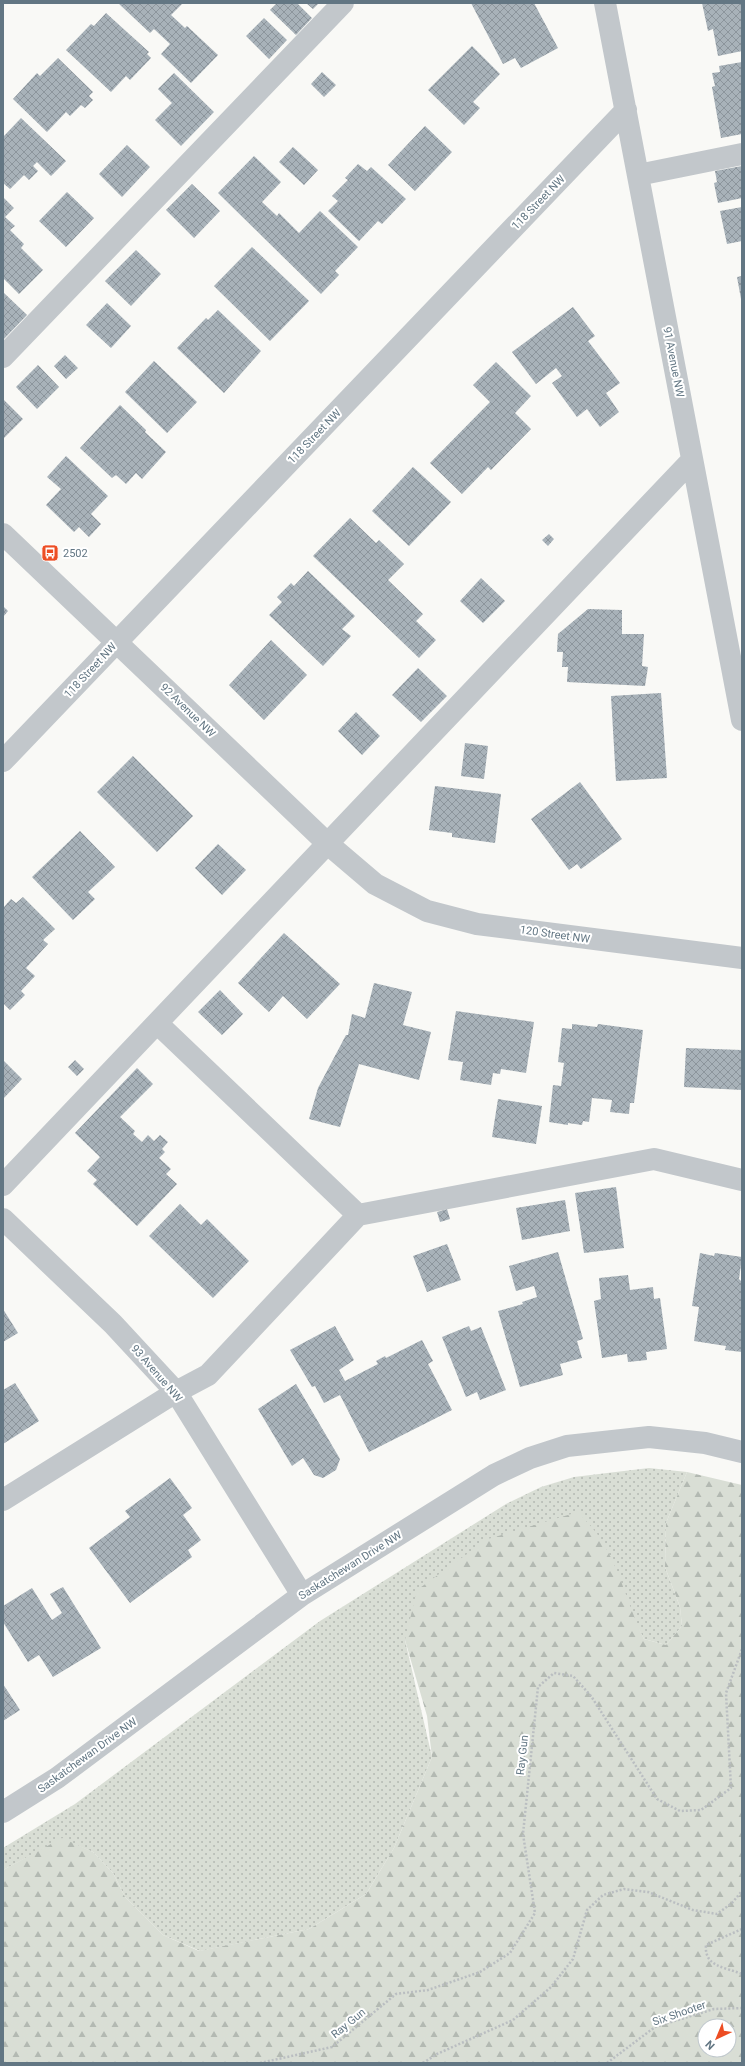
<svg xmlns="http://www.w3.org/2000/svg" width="745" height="2066" viewBox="0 0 745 2066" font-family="Roboto,sans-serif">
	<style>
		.grass { fill: url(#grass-dots) }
		.forest { fill: url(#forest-firs); fill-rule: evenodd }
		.building { fill: url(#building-cross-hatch) }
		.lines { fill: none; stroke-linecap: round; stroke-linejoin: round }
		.path { stroke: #babec1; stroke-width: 2.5; stroke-dasharray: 2 2; stroke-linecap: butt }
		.minor { stroke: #c2c7cb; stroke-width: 22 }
		.labels { text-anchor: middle; stroke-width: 4; stroke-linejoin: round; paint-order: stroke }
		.street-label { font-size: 11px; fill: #627683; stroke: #fff }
		.poi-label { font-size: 11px; fill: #627683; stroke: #fff; text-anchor: start }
	</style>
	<defs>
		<pattern id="grass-dots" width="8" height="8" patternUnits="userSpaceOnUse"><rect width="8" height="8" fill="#d9ded5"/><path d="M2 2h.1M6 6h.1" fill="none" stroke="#b3b9b2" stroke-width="1.8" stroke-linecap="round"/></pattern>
		<pattern id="forest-firs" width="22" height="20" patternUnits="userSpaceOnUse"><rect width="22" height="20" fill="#d9ded5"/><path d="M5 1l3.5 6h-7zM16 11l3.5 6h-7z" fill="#b3b9b2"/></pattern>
		<pattern id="building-cross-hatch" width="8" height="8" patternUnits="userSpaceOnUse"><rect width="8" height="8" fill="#a8b2b9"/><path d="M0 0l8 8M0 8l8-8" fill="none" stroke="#8c959c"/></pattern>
	</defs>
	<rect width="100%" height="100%" fill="#f9f9f6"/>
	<path class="grass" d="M649,1468L687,1472L666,1523L665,1567L680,1607L682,1626L666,1645L644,1639L633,1618L405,1640L432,1757L394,1848L366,1894L309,1929L200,1951L163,1935L125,1897L113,1873L93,1852L62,1839L3,1870V1848L75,1804L320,1621L506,1504L541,1487L574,1477Z"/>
	<path class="forest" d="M687,1472L742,1485V2063H3V1870L62,1838L93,1852L113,1873L125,1897L163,1935L199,1951L309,1929L366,1894L394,1848L432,1757L427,1716L405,1640L417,1590L488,1539L578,1512C585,1520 594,1529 600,1538C620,1569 628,1606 644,1639L666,1645L682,1626L680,1607L665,1567L666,1523ZM705,2026H729V2050H705Z"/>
	<path class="building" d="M118,3H183L171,15L185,28L187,26L218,55L191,83L161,54L170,44L154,29L150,33Z
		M277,3H297L312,18L296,35L270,10Z
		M306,3H319L313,9Z
		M471,3H534L558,48L521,68L515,58L503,64Z
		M702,3H742V51L718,56L713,29L708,31Z
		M106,13L149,52L147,54L151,58L130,80L126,76L111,92L66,50L91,24L94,26Z
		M264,18L287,40L269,59L246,36Z
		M472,46L500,74L473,102L480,108L464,125L428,90Z
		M58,58L93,92L89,96L93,100L85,108L81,105L70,116L66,112L47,132L13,99L37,73L40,76Z
		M742,62V134L721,138L712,87L715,86L712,73L720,72L719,66Z
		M322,72L336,85L324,97L311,84Z
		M174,73L214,112L181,146L155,120L172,103L158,89Z
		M21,118L66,161L51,176L37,162L33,166L38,171L29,180L24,175L10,189L3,183V137Z
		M425,126L452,152L415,191L388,165Z
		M127,145L150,167L122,197L99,174Z
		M293,147L318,170L304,185L279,162Z
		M254,156L281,182L262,202L277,216L279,213L299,233L320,211L358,247L335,271L339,275L321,294L218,193Z
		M358,164L367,171L371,167L406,199L382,224L378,221L359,241L328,211L338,201L332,196L348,180L345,178Z
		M742,166V198L718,203L714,183L717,182L715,171Z
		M192,184L220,211L194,238L166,210Z
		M67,192L94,218L66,247L39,221Z
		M3,197L14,208L5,217L15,226L10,230L24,244L21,248L43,270L19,294L3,278Z
		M742,207V241L727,244L720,211Z
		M252,247L309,301L270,341L214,286Z
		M136,250L161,274L131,306L105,281Z
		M742,276V299H741L737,277Z
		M3,292L27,315L3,340Z
		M107,303L131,326L111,348L86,325Z
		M573,307L595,336L588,341L620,383L606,393L619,412L600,427L587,409L577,417L552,383L562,376L556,368L536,384L512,352Z
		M218,310L261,351L224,393L177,348L206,318L208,320Z
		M65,355L78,368L66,379L54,366Z
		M154,361L197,402L167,433L125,392Z
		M496,362L531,396L515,413L531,429L491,470L488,467L462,494L430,463L490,402L473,385Z
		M38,365L59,387L37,409L16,387Z
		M3,399L23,419L3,439Z
		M120,405L146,430L145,432L166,452L142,479L136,473L126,484L116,475L112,478L80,448Z
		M66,456L108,496L91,514L101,524L89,537L79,527L74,532L46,505L61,489L47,477Z
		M413,467L451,502L409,546L372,511Z
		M350,518L376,543L379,540L404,564L388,580L423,614L416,621L436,640L419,658L313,556Z
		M549,534L554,539L548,546L542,540Z
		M308,571L355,616L342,629L351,636L323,666L269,615L282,602L277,597L291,583L294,586Z
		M481,578L505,601L483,623L460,601Z
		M3,606L8,611L3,617Z
		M588,609L622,610V634H644L642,666L648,667L645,686L567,682L568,667H562L563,652H557L558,634Z
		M271,640L307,675L264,720L229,685Z
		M418,668L447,696L421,722L392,695Z
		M661,693L667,778L616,781L611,696Z
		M356,712L380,736L362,755L338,731Z
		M465,743L488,746L484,779L461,776Z
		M133,756L193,816L157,852L97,792Z
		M580,782L622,839L581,869L577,864L569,870L531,819Z
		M435,786L501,794L495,843L452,837V833L429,830Z
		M80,831L115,867L88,892L95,899L73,920L32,877Z
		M218,844L246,870L222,895L195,868Z
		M23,897L55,929L43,940L48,944L26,968L35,976L21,991L25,995L10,1010L3,1003V908L11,899L16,903Z
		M284,933L340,984L307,1019L283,996L269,1012L238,983Z
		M374,983L412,992L403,1025L431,1032L419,1080L359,1064L340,1127L309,1119L318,1088L346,1035H348L352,1014L365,1018Z
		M220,990L243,1014L222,1035L198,1012Z
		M456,1011L534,1022L526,1073L501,1069L500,1074L493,1073L491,1085L460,1080L463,1062L448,1060Z
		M572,1024L597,1027L598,1024L643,1030L634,1103H630L629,1114L610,1112L612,1100L592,1098L589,1122L583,1121L582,1125L568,1123V1125L549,1122L553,1085L561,1086L564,1063L558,1062L562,1028L572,1029Z
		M686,1048L742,1050V1090L684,1087Z
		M3,1060L22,1079L3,1099Z
		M75,1060L84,1069L77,1076L68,1067Z
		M137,1068L153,1084L120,1117L135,1131L133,1134L142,1142L148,1135L154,1141L160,1135L168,1142L162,1149L165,1152L159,1158L171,1169L166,1174L177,1184L137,1226L93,1184L97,1180L87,1171L100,1157L75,1133Z
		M498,1099L542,1106L536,1144L492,1137Z
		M616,1187L624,1248L584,1253L575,1193Z
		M565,1200L570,1231L522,1240L516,1208Z
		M180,1204L201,1225L207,1219L249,1261L213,1298L149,1236Z
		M447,1209L450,1219L440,1222L437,1212Z
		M447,1244L461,1280L427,1292L413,1256Z
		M558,1252L583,1339L577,1341L582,1358L560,1364L563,1375L520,1387L498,1311L523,1304L522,1302L537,1297L534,1286L516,1291L509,1266Z
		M700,1253L714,1256L715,1253L742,1257L739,1279L742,1282V1352L725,1350L726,1346L694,1341L699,1307L692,1306Z
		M628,1275L630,1290L653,1287L654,1299L660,1298L667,1349L646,1352L647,1360L628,1362L627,1354L602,1358L594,1301L601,1299L599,1278Z
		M3,1309L18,1333L3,1342Z
		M335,1326L354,1360L339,1370L345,1381L378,1364L376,1361L385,1356L386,1358L422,1340L433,1361L428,1364L452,1410L369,1452L340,1395L324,1403L315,1386L312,1387L290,1350Z
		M469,1326L471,1331L481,1327L506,1390L480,1400L477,1392L466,1397L442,1337Z
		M15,1383L39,1421L3,1444V1390Z
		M296,1384L340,1459L336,1470L323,1478L314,1475L303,1458L292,1466L258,1409Z
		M170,1478L192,1508L183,1515L201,1540L188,1550L192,1557L130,1603L89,1548L130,1517L125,1511Z
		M63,1587L101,1648L53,1677L39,1655L28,1662L3,1622V1606L32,1588L52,1620L62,1613L50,1594Z
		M3,1684L20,1710L3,1721Z"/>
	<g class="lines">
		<path class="path" d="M742,1929L706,1945C704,1967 725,1967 742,1974
			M260,2063L332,2047L396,1994L428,1990L480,1972L510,1953L535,1913L523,1834L538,1687L554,1673L573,1676L591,1696L657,1799L680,1811L701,1810L731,1788L726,1693L742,1649
			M423,2063L437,2054L513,2020L551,1987L573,1959L587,1910L603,1895L624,1889L648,1892L693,1910L717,1914L732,1903L742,1891
			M607,2063L655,2027L714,2009L742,2008"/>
		<path class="minor" d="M605,3L742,720
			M638,175L742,154
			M3,357L343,3
			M3,534L328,844L375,884L427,911L477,924L742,958
			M3,761L626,110
			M157,1023L358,1215
			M3,1185L692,460
			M3,1219L113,1324L176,1392L302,1595
			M3,1500L176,1392L208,1375L358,1215L654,1159L742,1180
			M3,1812L57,1778L302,1595L494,1475L530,1458L567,1446L649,1437L705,1443L742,1452"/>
	</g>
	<defs>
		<g id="bus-square" transform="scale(0.9)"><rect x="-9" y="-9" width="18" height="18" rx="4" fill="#ed4d23" stroke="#fff"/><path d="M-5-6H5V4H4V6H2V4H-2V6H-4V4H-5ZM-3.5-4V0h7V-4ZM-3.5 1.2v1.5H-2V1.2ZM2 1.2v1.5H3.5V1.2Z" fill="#fff"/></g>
	</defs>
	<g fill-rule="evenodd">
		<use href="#bus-square" x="50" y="553"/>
	</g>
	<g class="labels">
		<g class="street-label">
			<text transform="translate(538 202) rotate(-46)" y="4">118 Street NW</text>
			<text transform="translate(674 362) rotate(79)" y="4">91 Avenue NW</text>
			<text transform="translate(314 436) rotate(-46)" y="4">118 Street NW</text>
			<text transform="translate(90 670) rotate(-47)" y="4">118 Street NW</text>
			<text transform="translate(188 710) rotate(44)" y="4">92 Avenue NW</text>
			<text transform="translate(555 934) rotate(8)" y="4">120 Street NW</text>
			<text transform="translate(157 1373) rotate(49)" y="4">93 Avenue NW</text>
			<text transform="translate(350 1565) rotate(-32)" y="4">Saskatchewan Drive NW</text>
			<text transform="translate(87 1755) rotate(-36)" y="4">Saskatchewan Drive NW</text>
			<text transform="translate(522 1755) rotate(-84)" y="4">Ray Gun</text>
			<text transform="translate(679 2013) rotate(-19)" y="4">Six Shooter</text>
			<text transform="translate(348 2023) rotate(-39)" y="4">Ray Gun</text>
		</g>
		<g class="poi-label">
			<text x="63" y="557">2502</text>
		</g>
	</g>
	<rect width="745" height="2066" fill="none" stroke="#627683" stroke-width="8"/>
	<g transform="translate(717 2038) rotate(224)"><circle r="19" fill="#ffffff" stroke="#c0c8cd"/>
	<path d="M0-3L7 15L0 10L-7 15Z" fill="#ed4d23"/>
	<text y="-6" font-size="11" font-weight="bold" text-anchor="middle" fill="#627683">N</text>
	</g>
</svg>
